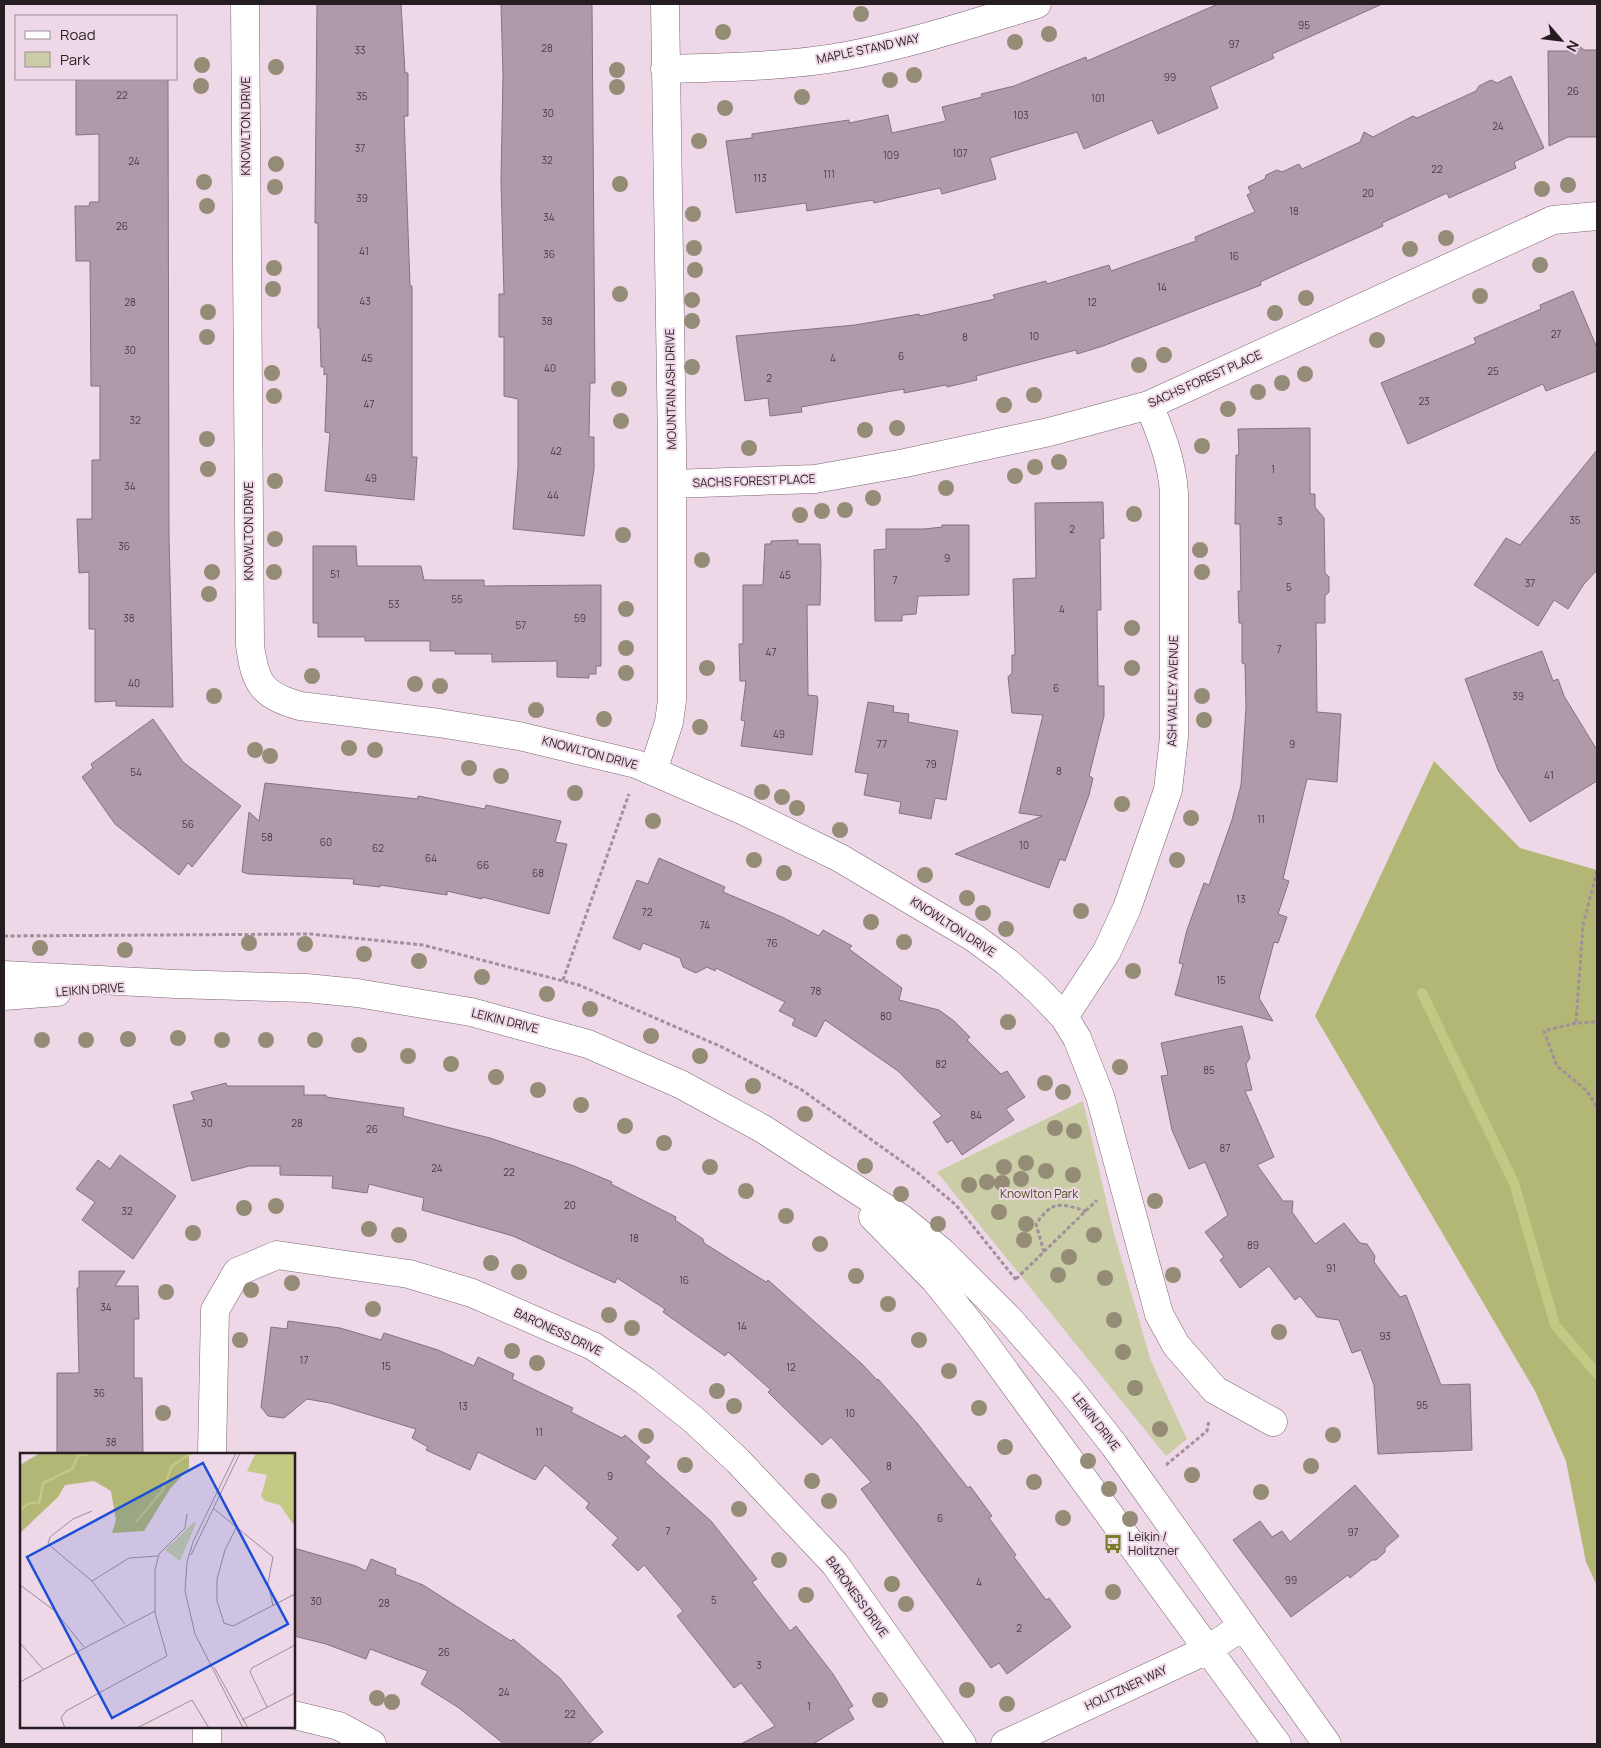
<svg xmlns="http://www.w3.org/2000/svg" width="1601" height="1748" viewBox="0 0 1601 1748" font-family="Manrope,sans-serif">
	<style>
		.green { fill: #cacda5 }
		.forest { fill: #b2b775 }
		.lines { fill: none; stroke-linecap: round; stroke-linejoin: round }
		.stream { stroke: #c3c885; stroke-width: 10 }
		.building { fill: #b09aa9; stroke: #86717f }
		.minor-casing { stroke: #7b6674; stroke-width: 29 }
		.path { stroke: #a18f9b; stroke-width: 3; stroke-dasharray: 4 2.5; stroke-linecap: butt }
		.minor { stroke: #fff; stroke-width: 28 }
		.tree { fill: #958c77 }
		.labels { text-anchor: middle; stroke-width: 4; stroke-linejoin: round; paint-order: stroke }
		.number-label { font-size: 10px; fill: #483c44 }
		.street-label { font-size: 12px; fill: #261d23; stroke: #eed7e6 }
		.park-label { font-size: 12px; fill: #4c4e1d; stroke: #eed7e6 }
		.poi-label { font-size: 12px; fill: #261d23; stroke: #eed7e6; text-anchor: start }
		.inset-river { fill: none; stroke: #c3c885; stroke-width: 2.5 }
		.inset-road { fill: none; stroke: #9e8d98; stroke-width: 1 }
		.view { fill: #1d4ed8; fill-opacity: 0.15; stroke: #1d4ed8; stroke-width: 2.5 }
		.inset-edge { fill: none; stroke: #261d23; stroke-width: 2.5 }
	</style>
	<rect width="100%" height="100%" fill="#eed7e6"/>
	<path class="green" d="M1083,1101L1113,1230L1151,1361L1187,1439L1166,1456L937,1172Z"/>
	<path class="forest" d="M1434,761L1520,848L1597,870V1586L1586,1562L1566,1461L1535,1391L1315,1016Z"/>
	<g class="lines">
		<path class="stream" d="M1422,993L1514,1183L1555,1325L1597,1374"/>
	</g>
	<path class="building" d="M317,4H401L405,73H408V116H404L410,286H412V457H417L414,500L325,491L330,433L325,432L327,374L324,375V367H321L320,328H318V223H315Z
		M501,4H592L595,383H590L589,437H594V469L584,536L513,529L518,467V399L504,396V337H499V294H504L501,180L503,76Z
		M1218,4H1382L1272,54L1274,58L1210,87L1218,108L1158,134L1152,120L1084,149L1077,132L990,158L996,179L942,194L940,188L874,203L873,200L807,211L806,203L736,213L726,141L752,138V134L849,120V123L888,115L892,133L946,121L942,107L982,97L981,94L1014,86L1086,57L1087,61Z
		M1576,43L1584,50H1597V137H1568L1549,146L1548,51H1569Z
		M1511,76L1544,148L1514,162L1516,168L1449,198L1447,193L1382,223L1383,226L1260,282L1261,285L1103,346L1077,354L1076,350L976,376L977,380L947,387L946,385L904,393V389L801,407L802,412L770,416L768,398L745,401L736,336L855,325L919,314L920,316L995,299L993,295L1046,281L1047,284L1109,265L1111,271L1196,241L1195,237L1255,212L1247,195L1251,193L1248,187L1265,179L1266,175L1277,170L1282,172L1299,164L1302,169L1360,142L1364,132L1373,137L1413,116L1417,118L1476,91L1479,86L1491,80L1497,83Z
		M91,79H168L169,536L173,707L116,706V701L95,702V629H89V572L79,573L77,519H92V460H100V386H91L90,261H76L75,206H89L90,202H99V134L76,135V80Z
		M1573,291L1597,348V371L1546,391L1543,384L1408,444L1381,383L1476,343L1474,338L1541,309L1540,305Z
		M1310,428V494H1315V507L1324,518L1325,573L1329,577V592L1325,596V623H1316L1317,712L1341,714L1337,782L1307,779L1283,879L1289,881L1278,914L1287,917L1278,943L1274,942L1259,998L1273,1021L1175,995L1183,964L1179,963L1187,930L1204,883L1209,885L1232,820L1241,785L1246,707L1245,664L1242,663V623H1239L1238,591H1241L1240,524H1235L1236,455H1239L1238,429Z
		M1597,450V570L1584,584L1568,609L1554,600L1538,626L1474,585L1506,538L1520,545Z
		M1103,502L1104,538L1100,539L1101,610H1097L1098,686H1104V716L1089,776L1093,778L1089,795L1065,861L1060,859L1049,888L955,854L1042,816L1019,813L1043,715L1012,713L1008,677L1012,673V655H1015L1013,579L1036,578L1035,503Z
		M942,525H969V595L918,596L916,614L902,615V621H875L874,550L886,549V529H924L942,527Z
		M798,540V544H820L821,564L820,605H807L808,695L817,696L818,701L812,755L741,746L745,721L741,720L746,681H740L739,644H743V585H763L765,544H771V541Z
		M313,546H356L357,566H421L424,580H484V586L601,585V666H596V674H589V678L557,677V661L492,662V654H455V651H430V641H365V637H318V623H313Z
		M1542,651L1553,681L1558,679L1564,696L1597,750V781L1530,822L1498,770L1465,679Z
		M868,702L894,706L893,712L909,714L908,722L958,731L946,800L935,798L931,819L899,813L901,802L864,795L868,774L855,772Z
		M153,719L183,762L241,806L192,867L188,863L179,875L115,824L82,777L93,768L91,764Z
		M265,783L418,799V796L485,809L486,805L561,821L555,842L567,844L549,914L482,897V899L447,891V895L380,885V887L353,884L354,879L249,874L242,872L249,812L259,821Z
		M659,858L725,887L723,892L782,917L819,936L823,930L852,946L849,949L902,988L899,1000L939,1010L954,1021L970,1037L967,1040L1001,1074L1007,1071L1025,1097L1006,1109L1014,1120L962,1155L952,1140L947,1143L933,1122L942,1116L898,1071L825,1020L816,1037L792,1025L795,1019L779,1011L785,1002L716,968L715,971L707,967L696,973L683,967L680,958L643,943L640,950L613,938L637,880L648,884Z
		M1242,1026L1250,1058L1246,1064L1252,1090L1245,1091L1274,1157L1257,1165L1283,1201H1293L1292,1212L1315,1244L1344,1223L1360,1243L1367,1244L1375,1256L1374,1262L1400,1297L1406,1295L1441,1385L1470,1384L1472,1450L1378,1454L1374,1385L1361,1350L1352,1353L1339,1320L1317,1317L1300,1296L1295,1300L1269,1266L1240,1288L1220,1260L1224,1257L1205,1232L1228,1215L1205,1162L1189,1169L1172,1130L1161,1076L1168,1075L1161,1043Z
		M226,1083L227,1086H304V1095H326V1097L404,1108L403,1116L490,1138L574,1166L612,1182L611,1184L676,1217L675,1220L703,1239L704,1243L766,1282L768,1280L862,1364L877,1380L878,1379L917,1423L968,1488L970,1486L992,1516L989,1518L1016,1555L1014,1557L1046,1600L1049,1598L1071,1627L1007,1674L999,1663L991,1668L861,1489L871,1482L831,1437L822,1445L768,1392L771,1390L728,1352L725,1356L663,1312L665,1309L617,1278L615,1283L513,1236L422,1210L424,1198L369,1184L367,1193L332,1188L333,1176L280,1175V1166H249L192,1181L173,1105L194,1100L191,1092Z
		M120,1155L176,1196L133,1259L82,1220L95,1202L76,1189L98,1160L110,1169Z
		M79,1271H125L115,1286H138L139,1319H134V1378H142L143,1454H57V1373H79L77,1288H79Z
		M288,1321L340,1328L381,1340L384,1333L438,1350L474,1366L478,1357L514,1374L512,1379L573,1408L571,1412L622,1438L625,1435L650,1457L645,1462L711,1521L757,1579L752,1582L790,1631L796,1626L833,1674L853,1706L848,1709L854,1719L813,1744H741L775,1726L741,1683L734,1688L677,1616L683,1611L644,1565L638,1571L612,1545L618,1538L586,1508L589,1503L545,1465L535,1480L478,1452L470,1470L426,1450L428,1447L412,1438L416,1429L330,1403L307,1399L284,1418L268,1416L261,1407L271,1327L287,1329Z
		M1355,1485L1399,1536L1385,1548V1552L1376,1560H1372L1350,1578L1348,1575L1291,1617L1233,1540L1260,1521L1272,1537L1282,1531L1290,1542Z
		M294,1548L356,1566L366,1571L371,1559L396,1569L395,1574L423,1585L511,1641L513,1639L560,1678L603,1732L588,1744H504L459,1708L421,1684L428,1671L370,1649L366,1659L326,1644L294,1636Z"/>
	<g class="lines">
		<g class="minor-casing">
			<path id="minor" d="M245,4L250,645C255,684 262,695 300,706L439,723L519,736L636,764L744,811L840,858L973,937L1007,962L1038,990L1064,1017L1077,1038L1100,1096L1159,1314L1176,1345L1215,1390L1273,1422
				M665,69C726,67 786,67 846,56C911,44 974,23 1037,4
				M672,484L815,479L905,463L1049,432L1149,405L1553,220L1597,216
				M653,771L669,722L672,700V447L665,4
				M4,975L176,984L306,988L357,993L471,1012L588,1044L680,1084L763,1129L902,1219L942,1252L1009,1319L1070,1389L1114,1445L1327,1744
				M4,996L57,992
				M1064,1017L1107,951L1127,908L1168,790L1174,737V493C1172,461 1161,434 1149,405
				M873,1217L935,1280L971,1325L1277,1744
				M212,1454L215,1310L237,1272L277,1255L409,1274L472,1293L593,1346L645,1381L694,1420L738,1461L835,1564L962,1744
				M294,1715L339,1726L372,1744
				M207,1727V1744
				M1005,1744L1207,1650L1243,1626"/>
		</g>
		<path class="path" d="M1597,871L1583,925L1576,1023L1597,1022
			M4,936L310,934L364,939L423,945L579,985L722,1047L802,1090L918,1173L956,1205L1017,1281
			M563,980L629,794
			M1576,1023L1544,1031L1557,1066L1587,1091L1597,1107
			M1044,1252L1036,1224C1053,1200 1059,1203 1086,1211
			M1016,1279L1097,1200
			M1166,1465L1207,1431L1209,1420"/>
		<use href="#minor" class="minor"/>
	</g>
	<g class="tree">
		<circle cx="861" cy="14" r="8"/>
		<circle cx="723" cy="32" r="8"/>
		<circle cx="1049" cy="34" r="8"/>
		<circle cx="1015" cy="42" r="8"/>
		<circle cx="202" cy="65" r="8"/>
		<circle cx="276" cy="67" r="8"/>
		<circle cx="617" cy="70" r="8"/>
		<circle cx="914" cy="75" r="8"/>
		<circle cx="890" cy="80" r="8"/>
		<circle cx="201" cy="86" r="8"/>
		<circle cx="617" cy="87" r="8"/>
		<circle cx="802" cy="97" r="8"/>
		<circle cx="725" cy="108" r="8"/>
		<circle cx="699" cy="141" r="8"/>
		<circle cx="276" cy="164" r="8"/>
		<circle cx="204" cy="182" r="8"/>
		<circle cx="620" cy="184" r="8"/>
		<circle cx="1568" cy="185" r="8"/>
		<circle cx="275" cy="187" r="8"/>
		<circle cx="1542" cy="189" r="8"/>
		<circle cx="207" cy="206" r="8"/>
		<circle cx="693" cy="214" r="8"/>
		<circle cx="1446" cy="238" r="8"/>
		<circle cx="694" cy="248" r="8"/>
		<circle cx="1410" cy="249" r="8"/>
		<circle cx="1540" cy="265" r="8"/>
		<circle cx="274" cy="268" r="8"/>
		<circle cx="695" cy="270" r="8"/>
		<circle cx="273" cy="289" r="8"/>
		<circle cx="620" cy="294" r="8"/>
		<circle cx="1480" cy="296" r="8"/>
		<circle cx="1306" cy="298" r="8"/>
		<circle cx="692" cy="300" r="8"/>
		<circle cx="208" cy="312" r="8"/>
		<circle cx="1275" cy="313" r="8"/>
		<circle cx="692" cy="321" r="8"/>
		<circle cx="207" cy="337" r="8"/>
		<circle cx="1377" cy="340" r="8"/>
		<circle cx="1164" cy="355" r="8"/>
		<circle cx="1139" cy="365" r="8"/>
		<circle cx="692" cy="367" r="8"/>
		<circle cx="272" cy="373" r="8"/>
		<circle cx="1305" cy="374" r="8"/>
		<circle cx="1282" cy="383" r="8"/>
		<circle cx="619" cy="389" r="8"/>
		<circle cx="1258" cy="392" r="8"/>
		<circle cx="1034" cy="395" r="8"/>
		<circle cx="274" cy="396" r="8"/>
		<circle cx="1004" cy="405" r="8"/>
		<circle cx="1228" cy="409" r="8"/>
		<circle cx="621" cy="421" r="8"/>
		<circle cx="897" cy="428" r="8"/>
		<circle cx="865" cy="430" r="8"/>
		<circle cx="207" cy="439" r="8"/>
		<circle cx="1202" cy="446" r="8"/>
		<circle cx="749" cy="448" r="8"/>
		<circle cx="1059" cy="462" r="8"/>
		<circle cx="1035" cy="467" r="8"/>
		<circle cx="208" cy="469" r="8"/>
		<circle cx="1015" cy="476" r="8"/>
		<circle cx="275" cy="481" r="8"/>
		<circle cx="946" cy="488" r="8"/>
		<circle cx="873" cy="498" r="8"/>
		<circle cx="845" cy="510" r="8"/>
		<circle cx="822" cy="511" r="8"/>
		<circle cx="1134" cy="514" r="8"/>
		<circle cx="800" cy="515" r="8"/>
		<circle cx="623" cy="535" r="8"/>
		<circle cx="275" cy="539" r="8"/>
		<circle cx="1200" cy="550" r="8"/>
		<circle cx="702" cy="560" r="8"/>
		<circle cx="212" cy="572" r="8"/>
		<circle cx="274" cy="572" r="8"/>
		<circle cx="1202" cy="572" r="8"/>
		<circle cx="209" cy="594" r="8"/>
		<circle cx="626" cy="609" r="8"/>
		<circle cx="1132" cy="628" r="8"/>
		<circle cx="626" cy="648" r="8"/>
		<circle cx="707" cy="668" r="8"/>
		<circle cx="1132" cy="668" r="8"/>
		<circle cx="626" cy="673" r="8"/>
		<circle cx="312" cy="676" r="8"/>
		<circle cx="415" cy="684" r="8"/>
		<circle cx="440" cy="686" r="8"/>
		<circle cx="214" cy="696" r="8"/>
		<circle cx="1202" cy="696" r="8"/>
		<circle cx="536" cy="710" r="8"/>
		<circle cx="604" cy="719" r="8"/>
		<circle cx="1204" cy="720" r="8"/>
		<circle cx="700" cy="727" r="8"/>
		<circle cx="349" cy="748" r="8"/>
		<circle cx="255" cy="750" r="8"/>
		<circle cx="375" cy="750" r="8"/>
		<circle cx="270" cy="756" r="8"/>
		<circle cx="469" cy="768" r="8"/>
		<circle cx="501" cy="776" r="8"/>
		<circle cx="762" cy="792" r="8"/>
		<circle cx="575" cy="793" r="8"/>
		<circle cx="782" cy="797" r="8"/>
		<circle cx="1122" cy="804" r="8"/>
		<circle cx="797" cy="808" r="8"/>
		<circle cx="1191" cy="818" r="8"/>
		<circle cx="653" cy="821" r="8"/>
		<circle cx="840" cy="830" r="8"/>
		<circle cx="754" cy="860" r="8"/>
		<circle cx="1177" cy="860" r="8"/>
		<circle cx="784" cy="873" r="8"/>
		<circle cx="925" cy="875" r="8"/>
		<circle cx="967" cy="898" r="8"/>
		<circle cx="1081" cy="911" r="8"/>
		<circle cx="983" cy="913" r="8"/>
		<circle cx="871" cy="922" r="8"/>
		<circle cx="1006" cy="929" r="8"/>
		<circle cx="904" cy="942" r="8"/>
		<circle cx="249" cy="943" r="8"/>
		<circle cx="305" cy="944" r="8"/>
		<circle cx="40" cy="948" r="8"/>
		<circle cx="125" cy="950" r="8"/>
		<circle cx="364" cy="954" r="8"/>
		<circle cx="419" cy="961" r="8"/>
		<circle cx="1133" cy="971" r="8"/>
		<circle cx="482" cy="977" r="8"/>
		<circle cx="547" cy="994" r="8"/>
		<circle cx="590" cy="1009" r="8"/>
		<circle cx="1008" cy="1022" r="8"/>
		<circle cx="651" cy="1036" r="8"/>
		<circle cx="178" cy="1038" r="8"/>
		<circle cx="128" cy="1039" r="8"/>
		<circle cx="42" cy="1040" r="8"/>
		<circle cx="86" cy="1040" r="8"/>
		<circle cx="222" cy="1040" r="8"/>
		<circle cx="266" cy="1040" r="8"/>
		<circle cx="315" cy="1040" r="8"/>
		<circle cx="359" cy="1045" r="8"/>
		<circle cx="408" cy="1056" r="8"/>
		<circle cx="700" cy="1056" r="8"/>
		<circle cx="451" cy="1064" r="8"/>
		<circle cx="1120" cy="1067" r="8"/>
		<circle cx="496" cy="1077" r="8"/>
		<circle cx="1045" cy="1083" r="8"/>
		<circle cx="753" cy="1086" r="8"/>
		<circle cx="538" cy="1090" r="8"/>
		<circle cx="1063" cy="1092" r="8"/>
		<circle cx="581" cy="1105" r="8"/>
		<circle cx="805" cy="1114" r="8"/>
		<circle cx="625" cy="1126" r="8"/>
		<circle cx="1055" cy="1128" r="8"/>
		<circle cx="1074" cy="1131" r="8"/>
		<circle cx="664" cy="1143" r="8"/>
		<circle cx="1026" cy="1163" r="8"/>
		<circle cx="865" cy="1166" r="8"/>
		<circle cx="710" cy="1167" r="8"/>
		<circle cx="1004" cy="1167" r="8"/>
		<circle cx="1046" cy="1171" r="8"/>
		<circle cx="1073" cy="1175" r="8"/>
		<circle cx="1021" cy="1179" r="8"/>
		<circle cx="987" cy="1182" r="8"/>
		<circle cx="1002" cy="1183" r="8"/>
		<circle cx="969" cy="1185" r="8"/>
		<circle cx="746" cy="1191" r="8"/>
		<circle cx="901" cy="1194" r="8"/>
		<circle cx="1155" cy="1201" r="8"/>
		<circle cx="276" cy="1206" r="8"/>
		<circle cx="244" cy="1208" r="8"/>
		<circle cx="999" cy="1212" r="8"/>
		<circle cx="786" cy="1216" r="8"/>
		<circle cx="938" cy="1224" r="8"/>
		<circle cx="1026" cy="1224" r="8"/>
		<circle cx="369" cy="1229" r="8"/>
		<circle cx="193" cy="1233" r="8"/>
		<circle cx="399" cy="1235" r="8"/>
		<circle cx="1094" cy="1235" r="8"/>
		<circle cx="1024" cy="1240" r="8"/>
		<circle cx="820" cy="1244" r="8"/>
		<circle cx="1069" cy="1257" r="8"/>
		<circle cx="491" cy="1263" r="8"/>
		<circle cx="519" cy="1272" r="8"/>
		<circle cx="1058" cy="1275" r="8"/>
		<circle cx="1173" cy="1275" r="8"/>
		<circle cx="856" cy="1276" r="8"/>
		<circle cx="1105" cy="1278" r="8"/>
		<circle cx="292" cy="1283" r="8"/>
		<circle cx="251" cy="1290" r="8"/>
		<circle cx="166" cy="1292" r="8"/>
		<circle cx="888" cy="1304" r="8"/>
		<circle cx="373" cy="1309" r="8"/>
		<circle cx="609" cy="1315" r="8"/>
		<circle cx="1114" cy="1320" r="8"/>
		<circle cx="632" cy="1328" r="8"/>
		<circle cx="1279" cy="1332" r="8"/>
		<circle cx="240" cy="1340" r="8"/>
		<circle cx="919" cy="1340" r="8"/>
		<circle cx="512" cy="1351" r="8"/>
		<circle cx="1123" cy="1352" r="8"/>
		<circle cx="537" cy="1363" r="8"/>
		<circle cx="949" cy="1371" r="8"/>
		<circle cx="1135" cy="1388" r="8"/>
		<circle cx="717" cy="1391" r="8"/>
		<circle cx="734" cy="1406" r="8"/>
		<circle cx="979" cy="1408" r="8"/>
		<circle cx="163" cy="1413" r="8"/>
		<circle cx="1160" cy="1429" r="8"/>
		<circle cx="1333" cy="1435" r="8"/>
		<circle cx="646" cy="1436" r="8"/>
		<circle cx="1005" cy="1447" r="8"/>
		<circle cx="1088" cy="1461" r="8"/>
		<circle cx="685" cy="1465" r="8"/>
		<circle cx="1311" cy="1466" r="8"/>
		<circle cx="1192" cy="1475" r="8"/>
		<circle cx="812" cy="1481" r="8"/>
		<circle cx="1034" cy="1482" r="8"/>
		<circle cx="1109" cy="1489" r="8"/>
		<circle cx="1261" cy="1492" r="8"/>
		<circle cx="829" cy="1501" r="8"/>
		<circle cx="739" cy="1509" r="8"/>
		<circle cx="1063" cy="1518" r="8"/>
		<circle cx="1130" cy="1519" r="8"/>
		<circle cx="779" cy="1560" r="8"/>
		<circle cx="892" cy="1584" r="8"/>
		<circle cx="1113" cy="1592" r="8"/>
		<circle cx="806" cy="1595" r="8"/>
		<circle cx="906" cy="1604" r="8"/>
		<circle cx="967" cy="1690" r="8"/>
		<circle cx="377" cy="1698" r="8"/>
		<circle cx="880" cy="1700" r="8"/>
		<circle cx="392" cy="1702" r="8"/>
		<circle cx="1007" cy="1704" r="8"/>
	</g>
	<defs>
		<g id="bus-bare" transform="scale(1.5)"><path d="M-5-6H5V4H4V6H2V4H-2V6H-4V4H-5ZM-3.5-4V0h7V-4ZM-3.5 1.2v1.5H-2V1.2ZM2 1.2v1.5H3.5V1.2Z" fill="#7b7f29" stroke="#eed7e6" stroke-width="2.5" paint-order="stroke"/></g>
	</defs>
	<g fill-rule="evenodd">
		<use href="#bus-bare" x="1113" y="1544"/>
	</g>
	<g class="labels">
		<g class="number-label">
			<text x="1304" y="29">95</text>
			<text x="1234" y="48">97</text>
			<text x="547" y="52">28</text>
			<text x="360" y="54">33</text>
			<text x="1170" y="81">99</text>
			<text x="1573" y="95">26</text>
			<text x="122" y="99">22</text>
			<text x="362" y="100">35</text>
			<text x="1098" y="102">101</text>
			<text x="548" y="117">30</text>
			<text x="1021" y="119">103</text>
			<text x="1498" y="130">24</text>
			<text x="360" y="152">37</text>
			<text x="960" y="157">107</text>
			<text x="891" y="159">109</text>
			<text x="547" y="164">32</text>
			<text x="134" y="165">24</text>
			<text x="1437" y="173">22</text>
			<text x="829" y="178">111</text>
			<text x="760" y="182">113</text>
			<text x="1368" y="197">20</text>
			<text x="362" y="202">39</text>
			<text x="1294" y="215">18</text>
			<text x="549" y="221">34</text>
			<text x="122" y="230">26</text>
			<text x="364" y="255">41</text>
			<text x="549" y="258">36</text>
			<text x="1234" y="260">16</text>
			<text x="1162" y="291">14</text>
			<text x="365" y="305">43</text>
			<text x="130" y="306">28</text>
			<text x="1092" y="306">12</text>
			<text x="547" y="325">38</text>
			<text x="1556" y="338">27</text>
			<text x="1034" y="340">10</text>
			<text x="965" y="341">8</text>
			<text x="130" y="354">30</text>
			<text x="901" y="360">6</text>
			<text x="367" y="362">45</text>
			<text x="833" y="362">4</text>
			<text x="550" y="372">40</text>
			<text x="1493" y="375">25</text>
			<text x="769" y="382">2</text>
			<text x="1424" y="405">23</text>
			<text x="369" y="408">47</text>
			<text x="135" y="424">32</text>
			<text x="556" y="455">42</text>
			<text x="1273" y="473">1</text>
			<text x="371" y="482">49</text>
			<text x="130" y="490">34</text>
			<text x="553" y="499">44</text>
			<text x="1575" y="524">35</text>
			<text x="1280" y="525">3</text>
			<text x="1072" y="533">2</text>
			<text x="124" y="550">36</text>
			<text x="947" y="562">9</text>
			<text x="335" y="578">51</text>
			<text x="785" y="579">45</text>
			<text x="895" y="584">7</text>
			<text x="1530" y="587">37</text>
			<text x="1289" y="591">5</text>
			<text x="457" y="603">55</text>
			<text x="394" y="608">53</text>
			<text x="1062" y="613">4</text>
			<text x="129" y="622">38</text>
			<text x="580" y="622">59</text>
			<text x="521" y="629">57</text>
			<text x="1279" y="653">7</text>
			<text x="771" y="656">47</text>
			<text x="134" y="687">40</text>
			<text x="1056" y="692">6</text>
			<text x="1518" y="700">39</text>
			<text x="779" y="738">49</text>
			<text x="882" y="748">77</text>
			<text x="1292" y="748">9</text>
			<text x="931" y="768">79</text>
			<text x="1059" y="775">8</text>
			<text x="136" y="776">54</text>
			<text x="1549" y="779">41</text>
			<text x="1261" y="823">11</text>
			<text x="188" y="828">56</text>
			<text x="267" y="841">58</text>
			<text x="326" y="846">60</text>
			<text x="1024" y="849">10</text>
			<text x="378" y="852">62</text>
			<text x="431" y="862">64</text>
			<text x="483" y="869">66</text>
			<text x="538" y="877">68</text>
			<text x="1241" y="903">13</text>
			<text x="647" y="916">72</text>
			<text x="705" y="929">74</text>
			<text x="772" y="947">76</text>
			<text x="1221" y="984">15</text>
			<text x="816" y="995">78</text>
			<text x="886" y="1020">80</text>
			<text x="941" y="1068">82</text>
			<text x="1209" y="1074">85</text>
			<text x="976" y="1119">84</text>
			<text x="207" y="1127">30</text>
			<text x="297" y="1127">28</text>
			<text x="372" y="1133">26</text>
			<text x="1225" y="1152">87</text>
			<text x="437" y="1172">24</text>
			<text x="509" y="1176">22</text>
			<text x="570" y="1209">20</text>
			<text x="127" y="1215">32</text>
			<text x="634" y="1242">18</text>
			<text x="1253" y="1249">89</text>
			<text x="1331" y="1272">91</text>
			<text x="684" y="1284">16</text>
			<text x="106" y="1311">34</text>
			<text x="742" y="1330">14</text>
			<text x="1385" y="1340">93</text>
			<text x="304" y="1364">17</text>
			<text x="386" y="1370">15</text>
			<text x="791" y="1371">12</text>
			<text x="99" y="1397">36</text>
			<text x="1422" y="1409">95</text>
			<text x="463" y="1410">13</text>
			<text x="850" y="1417">10</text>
			<text x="539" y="1436">11</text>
			<text x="111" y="1446">38</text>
			<text x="889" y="1470">8</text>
			<text x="610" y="1480">9</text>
			<text x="940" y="1522">6</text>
			<text x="668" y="1535">7</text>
			<text x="1353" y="1536">97</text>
			<text x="1291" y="1584">99</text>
			<text x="979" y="1586">4</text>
			<text x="714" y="1604">5</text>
			<text x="316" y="1605">30</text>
			<text x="384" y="1607">28</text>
			<text x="1019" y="1632">2</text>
			<text x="444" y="1656">26</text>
			<text x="759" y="1669">3</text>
			<text x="504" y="1696">24</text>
			<text x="809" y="1710">1</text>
			<text x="570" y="1718">22</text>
		</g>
		<g class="street-label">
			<text transform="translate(868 49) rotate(-12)" y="4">MAPLE STAND WAY</text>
			<text transform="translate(246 126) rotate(-90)" y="4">KNOWLTON DRIVE</text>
			<text transform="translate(1205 379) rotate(-24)" y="4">SACHS FOREST PLACE</text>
			<text transform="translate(671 389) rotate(-91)" y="4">MOUNTAIN ASH DRIVE</text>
			<text transform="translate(754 481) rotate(-2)" y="4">SACHS FOREST PLACE</text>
			<text transform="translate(249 531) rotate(-90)" y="4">KNOWLTON DRIVE</text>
			<text transform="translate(1173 691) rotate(-89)" y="4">ASH VALLEY AVENUE</text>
			<text transform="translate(590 753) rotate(15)" y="4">KNOWLTON DRIVE</text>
			<text transform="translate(953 927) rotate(33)" y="4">KNOWLTON DRIVE</text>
			<text transform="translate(90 990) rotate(-4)" y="4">LEIKIN DRIVE</text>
			<text transform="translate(505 1021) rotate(14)" y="4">LEIKIN DRIVE</text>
			<text transform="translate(558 1332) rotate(25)" y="4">BARONESS DRIVE</text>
			<text transform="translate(1096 1422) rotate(52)" y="4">LEIKIN DRIVE</text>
			<text transform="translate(857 1597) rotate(54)" y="4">BARONESS DRIVE</text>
			<text transform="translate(1126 1688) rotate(-25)" y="4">HOLITZNER WAY</text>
		</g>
		<g class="park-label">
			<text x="1039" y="1198">Knowlton Park</text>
		</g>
		<g class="poi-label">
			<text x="1128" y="1541">Leikin /<tspan x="1128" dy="14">Holitzner</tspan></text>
		</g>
	</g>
	<g transform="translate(20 1453)">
		<rect width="275" height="275" fill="#eed7e6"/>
		<path d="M174,69L176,70L160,108L145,97Z" fill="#cacda5"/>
		<path d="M20,0H169V15L150,36L124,78L92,80L96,67L91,38L74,28L45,32L38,44L0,80V12Z" fill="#b2b775"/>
		<path d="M236,0H275V74L260,52L245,48L241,43L247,22L227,18Z" fill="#c3c885"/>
		<path class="inset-river" d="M0,57L9,50H19L23,30L52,16L58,3L71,0M116,69L142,38L152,13L171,0"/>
		<path class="inset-road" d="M216,0L173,89L167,109L165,138L175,181L223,275M193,55L253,104L248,130L253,153M72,58L53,66L30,84L28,91L72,128L105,171M217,73L205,97L197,126V148L204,170L213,173L275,141M171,102L220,0M72,128L109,105L138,103M0,132L35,158L64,194M0,190L23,216M194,214L228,275M0,229L135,158M247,254L230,219L232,215L275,192M222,267L275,240M45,275L41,265L46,258L147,203L135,160V117L139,101L165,75L167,61M117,275L172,247L189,275"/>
		<path class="view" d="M183,10L268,171L92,265L7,104Z"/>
		<rect width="275" height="275" class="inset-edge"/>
	</g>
	<rect width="1601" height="1748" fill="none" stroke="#261d23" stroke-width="10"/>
	<rect x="15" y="15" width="162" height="65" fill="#eed7e6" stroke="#9e8d98"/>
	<rect x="25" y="31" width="25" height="8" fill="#ffffff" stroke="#9e8d98"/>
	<text x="60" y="40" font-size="15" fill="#261d23">Road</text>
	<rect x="25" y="52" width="25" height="15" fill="#cacda5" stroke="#9e8d98"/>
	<text x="60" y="65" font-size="15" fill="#261d23">Park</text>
	<g transform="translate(1561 40) rotate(118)" stroke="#eed7e6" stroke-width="4" paint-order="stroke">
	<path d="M0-4L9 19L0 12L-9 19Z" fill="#261d23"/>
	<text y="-8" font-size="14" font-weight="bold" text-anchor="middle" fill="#261d23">N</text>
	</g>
</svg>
